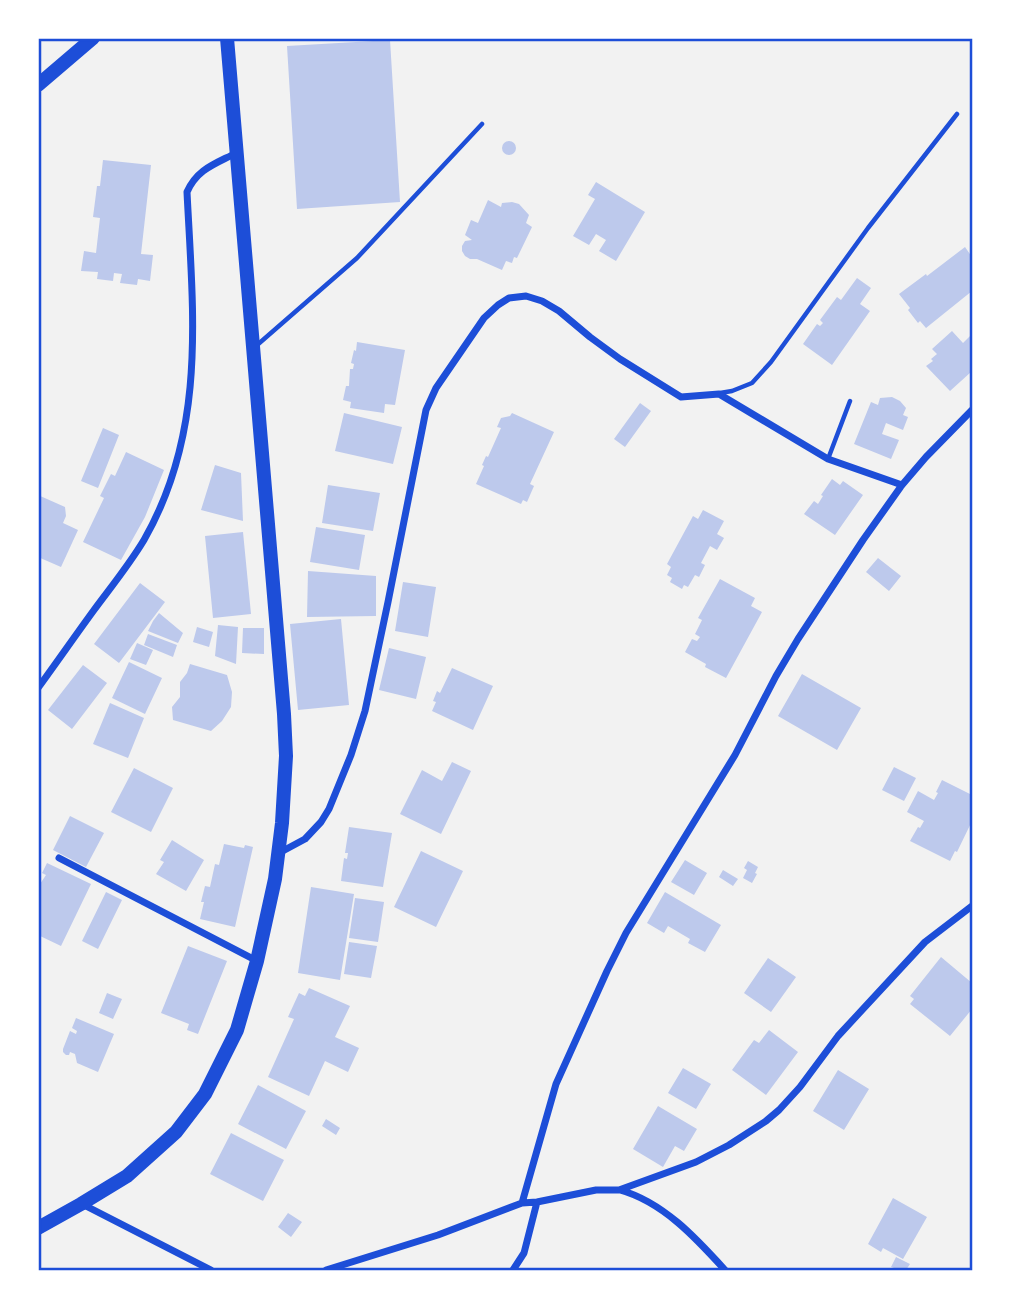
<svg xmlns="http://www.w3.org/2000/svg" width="1011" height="1309" viewBox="0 0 1011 1309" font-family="Signika,sans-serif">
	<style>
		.building { fill: #bdc9ec }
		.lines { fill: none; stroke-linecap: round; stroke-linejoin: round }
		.service { stroke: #1d4ed8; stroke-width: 4.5 }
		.minor { stroke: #1d4ed8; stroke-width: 7 }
		.secondary { stroke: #1d4ed8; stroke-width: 14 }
		.neatline { fill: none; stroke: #1d4ed8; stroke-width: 2.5 }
	</style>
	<rect width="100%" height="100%" fill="#f2f2f2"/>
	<path class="building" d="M390,40L400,202L297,209L287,46Z
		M502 148a7 7 0 1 1 14 0a7 7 0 1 1-14 0Z
		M103,160L151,165L141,254L153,255L150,281L138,279L137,285L120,283L122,274L114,273L113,281L97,279L98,272L81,271L84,251L96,253L100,218L93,217L97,186H100Z
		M596,182L645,212L616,261L599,251L606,240L596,234L589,245L573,236L595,199L588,195Z
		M488,200L501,207L502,203L512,202L519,204L529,215L526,223L532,227L517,258L514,257L512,263L506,261L502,270L477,259H470L465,256L462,251V246L465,241L472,240L465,235L471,220L478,223Z
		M965,247L972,257V291L926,328L920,321L918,323L908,310L910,308L899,294L926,274L927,276Z
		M857,278L871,288L860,304L870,311L832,365L803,344L817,324L820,326L823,323L820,320L837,297L841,300Z
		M952,331L963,343L972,334V374L971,372L950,391L926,366L933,361L931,359L937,354L932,349Z
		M357,342L405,350L395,405L385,404L384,413L350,408L351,402L343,400L346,386H349L350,369H353L354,364L351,363L354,350L356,351Z
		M892,397L900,401L906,408L903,415L908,417L903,430L886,423L882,434L899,440L891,459L854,444L871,402L878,405L880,398Z
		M640,403L651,411L625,447L614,439Z
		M344,413L402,427L393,464L335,451Z
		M512,413L554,432L530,484L534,486L527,502L523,500L521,504L476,484L484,466L482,465L486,456L488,457L501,428L497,427L501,418L510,416Z
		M103,428L119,435L98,488L81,481Z
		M126,452L164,470L145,517L121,560L83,542L104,498L100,496L111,474L115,476Z
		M215,465L241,473L243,521L201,510Z
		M832,479L840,485L843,481L863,495L835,535L804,514L814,501L818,504L823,496L821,495Z
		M328,485L380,493L373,531L322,523Z
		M38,495L65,507L66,516L63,523L78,530L61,567L38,557Z
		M703,510L724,521L717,534L724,538L717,550L710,546L701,563L705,565L699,577L695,575L688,587L684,585L682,589L670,582L672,578L667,575L671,567L667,564L693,516L698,519Z
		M316,527L365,535L359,570L310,562Z
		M243,532L251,614L213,618L205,536Z
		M878,558L901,576L889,591L866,572Z
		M308,571L376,576V616L307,617Z
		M720,579L755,598L751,606L762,612L726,678L705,667L706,664L685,652L692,639L697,641L700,637L695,634L702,620L698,618Z
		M403,582L436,587L428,637L395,631Z
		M140,583L165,602L119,663L94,644Z
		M159,613L183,633L178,643L148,631L153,621Z
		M341,619L349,705L298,710L290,624Z
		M218,625L238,627L236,664L215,656Z
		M197,627L213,632L209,647L193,642Z
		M243,628H264V654L242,653Z
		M148,634L177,645L173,657L144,645Z
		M137,643L153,650L146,665L130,659Z
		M389,648L426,657L416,699L379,690Z
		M129,662L162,678L145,714L112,698Z
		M190,664L227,675L232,692L231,707L222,721L211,731L173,720L172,707L180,697V682L187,673Z
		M83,665L107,683L72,729L48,710Z
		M452,668L493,686L473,730L432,711L436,702L433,701L437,691L440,693Z
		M802,674L861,708L837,750L778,716Z
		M110,703L144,718L128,758L93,744Z
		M452,762L471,771L441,834L400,814L422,770L442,781Z
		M894,767L916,778L904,801L882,790Z
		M134,768L173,788L151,832L111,812Z
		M942,780L972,795V821L957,852L955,851L950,861L910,841L918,827L920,828L924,821L907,812L918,791L934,800L938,793L936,792Z
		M70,816L104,833L86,867L53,850Z
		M349,827L392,833L383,887L341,881L344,858L347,859L348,853H345Z
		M172,840L204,860L186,891L156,874L164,862L160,860Z
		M224,844L244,848L245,845L253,847L235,927L200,919L204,902H201L205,886L210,887L215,864L219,865Z
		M421,851L463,871L436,927L394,907Z
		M685,860L707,873L694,895L671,882Z
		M748,861L758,867L755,873L757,874L752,883L743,878L747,870L744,868Z
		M47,863L91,884L61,946L38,935V887L46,875L42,873Z
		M723,870L738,879L733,886L719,877Z
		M311,887L354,894L340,980L298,973Z
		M106,892L122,900L98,949L82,941Z
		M665,892L721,925L705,952L688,943L690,939L668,926L664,933L647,923Z
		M355,898L384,902L378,942L349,938Z
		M349,942L377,946L371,978L344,974Z
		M188,946L227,961L198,1034L187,1030L189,1024L161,1013Z
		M941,957L972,983V1009L950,1036L910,1004L914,999L910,996Z
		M768,958L796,977L771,1012L744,993Z
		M309,988L350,1006L335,1037L359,1048L348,1072L325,1061L309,1096L268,1077L294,1019L288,1017L299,993L305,996Z
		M107,993L122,999L113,1019L99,1013Z
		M76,1018L114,1034L98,1072L77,1063L75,1054L70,1052L69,1055H66L63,1052V1049L70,1031L76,1034L77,1031L72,1028Z
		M769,1030L798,1052L766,1095L732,1070L754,1040L759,1043Z
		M683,1068L711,1084L696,1109L668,1093Z
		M838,1070L869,1089L844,1130L813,1111Z
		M258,1085L306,1111L286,1149L238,1124Z
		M658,1106L697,1129L684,1151L675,1146L663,1167L633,1149Z
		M326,1119L340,1128L336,1135L322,1126Z
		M231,1133L284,1160L263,1201L210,1174Z
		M893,1198L927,1217L903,1259L883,1248L881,1252L868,1244Z
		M288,1213L302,1222L291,1237L278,1227Z
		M896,1257L910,1264L906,1270H900L891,1267Z"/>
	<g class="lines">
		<path class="service" d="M256,346L357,258L482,124
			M720,393L732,391L752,383L771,362L868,228L957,114
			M828,459L850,401"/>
		<path class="minor" d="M38,688C57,662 75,636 94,610C111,587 129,565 144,540C207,430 193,313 187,192C197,169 215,164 236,153
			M279,853L305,839L321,822L329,809L351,755L365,711L388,602L426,410L436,388L484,318L498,305L509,298L526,296L542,301L559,311L590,337L620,359L681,397L719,394L828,459L902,485
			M59,858L257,961
			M620,1190C663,1202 696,1238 725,1270
			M522,1203L556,1084L607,971L626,933L735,755L776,676L798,639L863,540L902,485L926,457L972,410
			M82,1204L211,1270
			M326,1270L438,1235L522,1203L537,1202L596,1190H619L696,1162L729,1145L766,1121L779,1110L800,1087L838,1036L925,942L972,906
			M513,1270L524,1253L537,1202"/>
		<path class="secondary" d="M38,85L93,38
			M38,1228L81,1204L127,1176L176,1132L205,1094L237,1030L257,961L275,879L282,823L286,756L284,714L227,38"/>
	</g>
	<rect width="1011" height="1309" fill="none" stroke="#ffffff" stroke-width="80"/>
	<rect x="40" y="40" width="931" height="1229" class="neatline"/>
</svg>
